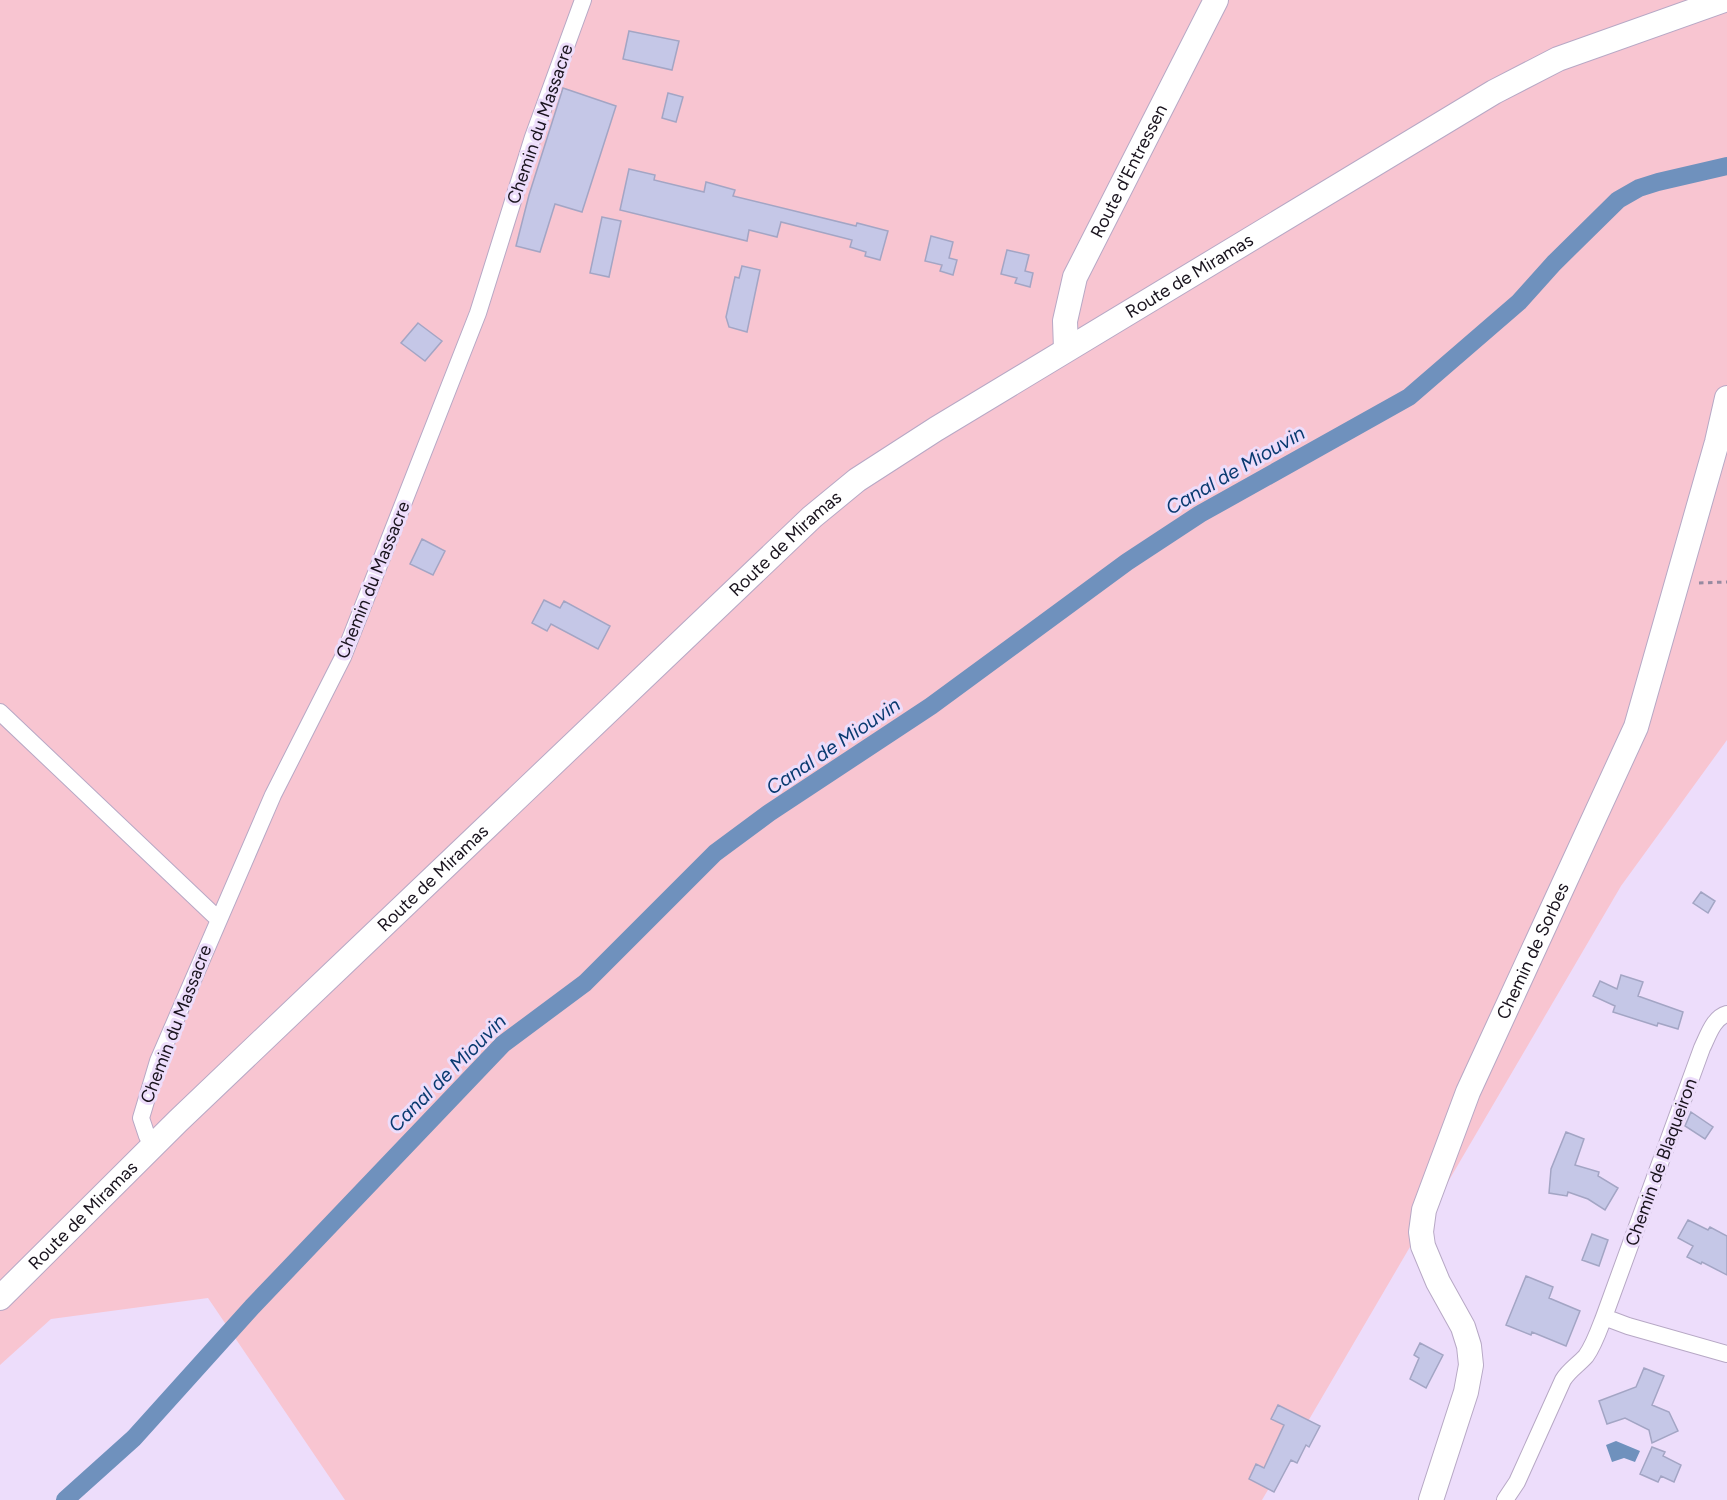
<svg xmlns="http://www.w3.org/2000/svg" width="1727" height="1500" viewBox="0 0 1727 1500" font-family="Figtree,sans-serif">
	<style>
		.green { fill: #f8c5d1 }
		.water { fill: #6f91bd }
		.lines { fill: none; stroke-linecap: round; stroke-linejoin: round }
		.canal { stroke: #6f91bd; stroke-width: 18 }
		.building { fill: #c5c7e7; stroke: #a3a5c4; stroke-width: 1.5 }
		.street-casing { stroke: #b7a8c5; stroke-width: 18 }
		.secondary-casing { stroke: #b7a8c5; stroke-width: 26 }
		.path { stroke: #968aa0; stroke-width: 3; stroke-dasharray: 4.5 4.5; stroke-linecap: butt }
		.street { stroke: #fff; stroke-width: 16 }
		.secondary { stroke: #fff; stroke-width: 24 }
		.labels { text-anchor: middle; stroke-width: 6; stroke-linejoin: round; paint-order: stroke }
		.street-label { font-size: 18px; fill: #19131d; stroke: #edddfb }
		.water-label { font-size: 20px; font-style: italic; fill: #093a70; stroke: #edddfb }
	</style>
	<rect width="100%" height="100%" fill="#edddfb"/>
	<path class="green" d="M0,0H1727V740L1621,886L1262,1500H345L208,1298L51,1319L0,1365Z"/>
	<path class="water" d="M1616,1441L1640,1451L1635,1462L1624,1458L1612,1462L1606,1445Z"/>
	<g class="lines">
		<path class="canal" d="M65,1500L134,1438L252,1307L503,1044L585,983L715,853L769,813L931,706L1127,562L1200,514L1409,397L1519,302L1554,263L1618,200L1639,188L1658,182L1727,166"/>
	</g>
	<path class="building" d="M629,31L679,41L672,70L623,59Z
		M563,88L616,106L582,212L555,204L540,252L516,246L529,195Z
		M668,93L683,97L676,122L662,118Z
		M629,169L655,175L654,180L704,192L706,182L735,190L733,196L856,226L857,223L888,231L880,260L865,256L866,252L850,247L852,240L781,222L777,237L749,230L747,241L620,210Z
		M602,217L621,221L609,277L590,273Z
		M931,236L953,242L949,258L957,260L953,275L940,271L942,265L925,261Z
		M1007,250L1029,255L1025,271L1033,273L1030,287L1015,283L1017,278L1001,274Z
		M742,266L760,270L747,332L729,327L726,317L735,277L739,278Z
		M418,323L442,341L425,361L401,343Z
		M422,539L445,551L433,575L410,564Z
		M544,600L560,608L564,601L610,626L598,649L551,624L547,631L532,623Z
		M1701,892L1715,901L1708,913L1693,903Z
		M1621,975L1643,982L1638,996L1683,1012L1678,1029L1658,1023L1657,1026L1613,1012L1615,1006L1593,996L1600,981L1617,989Z
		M1691,1112L1713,1127L1705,1139L1685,1126Z
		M1566,1132L1584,1139L1575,1165L1599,1172L1598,1176L1618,1188L1605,1210L1588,1199L1568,1192L1567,1196L1549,1193L1551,1169Z
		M1688,1220L1708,1230L1710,1227L1727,1236V1275L1702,1262L1701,1264L1687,1257L1693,1246L1678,1238Z
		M1592,1234L1608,1240L1599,1266L1582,1260Z
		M1526,1276L1553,1287L1549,1298L1580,1311L1566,1346L1532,1332L1531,1335L1506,1325Z
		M1420,1343L1443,1355L1426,1388L1410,1379L1419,1358L1414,1355Z
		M1644,1368L1664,1376L1652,1405L1669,1412L1678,1431L1652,1443L1649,1430L1625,1418L1607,1424L1599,1401L1636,1387Z
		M1278,1405L1320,1426L1309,1447L1306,1445L1297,1463L1291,1460L1274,1492L1249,1479L1256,1464L1264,1468L1284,1425L1271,1419Z
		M1652,1447L1665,1452L1663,1456L1681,1465L1674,1482L1661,1476L1658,1482L1640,1474Z"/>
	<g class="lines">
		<g class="street-casing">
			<path id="street" d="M0,712L218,919
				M155,1144L147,1136L141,1118L158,1061L273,795L343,657L478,313L533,137L583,0
				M1604,1317L1628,1326L1727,1354
				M1505,1500L1517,1482L1563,1380C1569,1370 1578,1365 1586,1356C1594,1345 1599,1330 1604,1317L1702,1048C1708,1036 1713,1018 1727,1014"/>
		</g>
		<g class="secondary-casing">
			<g id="secondary">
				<path id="s1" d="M1066,349L1065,321L1075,277L1216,0"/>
				<path id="s2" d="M0,1298L178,1121L812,517L857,480L936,429L1494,92L1558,59L1724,0"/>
				<path id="s3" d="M1431,1500L1466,1392L1471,1365L1469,1346L1463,1327L1438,1282L1423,1246L1421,1232L1424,1210L1468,1092L1636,727L1717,442L1727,398"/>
			</g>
		</g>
		<path class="path" d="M1699,583L1727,582"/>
		<use href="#street" class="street"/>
		<use href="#secondary" class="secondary"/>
	</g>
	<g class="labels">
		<g class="street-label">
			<text transform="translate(540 124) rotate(-71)" y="6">Chemin du Massacre</text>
			<text dy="6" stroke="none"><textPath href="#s1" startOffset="192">Route d'Entressen</textPath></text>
			<text dy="6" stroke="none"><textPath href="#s2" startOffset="1575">Route de Miramas</textPath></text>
			<text dy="6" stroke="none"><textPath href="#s2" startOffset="1089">Route de Miramas</textPath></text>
			<text transform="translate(373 580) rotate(-68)" y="6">Chemin du Massacre</text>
			<text dy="6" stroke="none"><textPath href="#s2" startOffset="603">Route de Miramas</textPath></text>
			<text dy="6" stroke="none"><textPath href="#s3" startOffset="588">Chemin de Sorbes</textPath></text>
			<text transform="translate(176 1024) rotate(-69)" y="6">Chemin du Massacre</text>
			<text transform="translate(1661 1162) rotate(-70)" y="6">Chemin de Blaqueiron</text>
			<text dy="6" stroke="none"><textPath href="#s2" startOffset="117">Route de Miramas</textPath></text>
		</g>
		<g class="water-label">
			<text transform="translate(1235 470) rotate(-30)" y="7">Canal de Miouvin</text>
			<text transform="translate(833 746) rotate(-34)" y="7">Canal de Miouvin</text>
			<text transform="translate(447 1073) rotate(-45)" y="7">Canal de Miouvin</text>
		</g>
	</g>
</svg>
